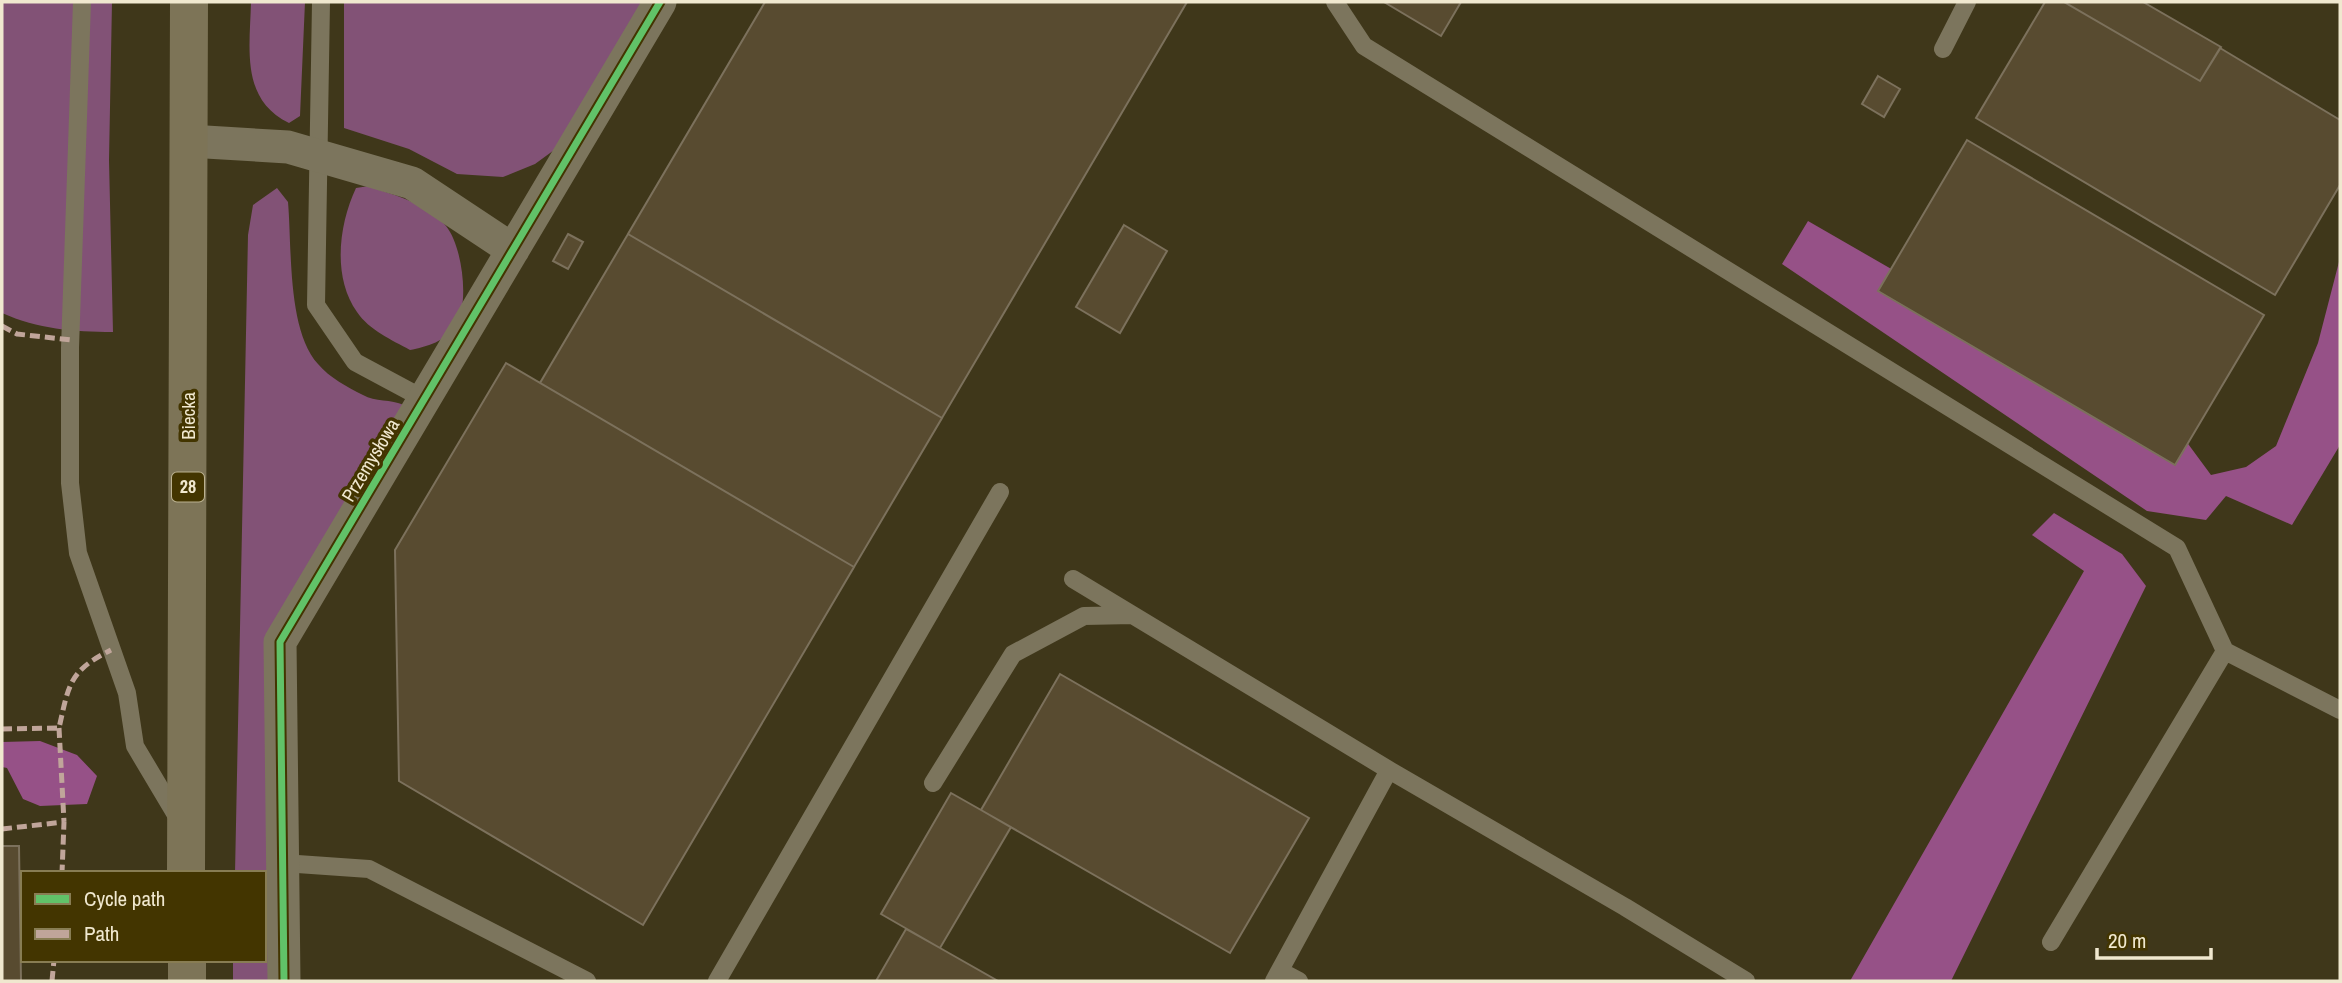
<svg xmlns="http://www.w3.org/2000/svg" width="2342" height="983" viewBox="0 0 2342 983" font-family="'Archivo Narrow',sans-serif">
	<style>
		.green { fill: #825276 }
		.forest { fill: #965187 }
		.building { fill: #584b30; stroke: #7c715c; stroke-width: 2 }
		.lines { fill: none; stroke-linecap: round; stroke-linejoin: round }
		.service { stroke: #7c755d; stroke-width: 18 }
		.minor { stroke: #7c755d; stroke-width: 33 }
		.primary { stroke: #7d7457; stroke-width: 38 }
		.quiet { stroke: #c0a59a; stroke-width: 5; stroke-dasharray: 10 5; stroke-linecap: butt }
		.cycleway-casing { stroke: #433500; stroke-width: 11 }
		.cycleway { stroke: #61c268; stroke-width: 7 }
		.labels { text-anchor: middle; stroke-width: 7; stroke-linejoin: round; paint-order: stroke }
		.shield { fill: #433500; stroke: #bcb291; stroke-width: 2 }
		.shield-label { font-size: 18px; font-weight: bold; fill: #f0e8cf }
		.street-label { font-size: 19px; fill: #f0e8cf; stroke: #433500 }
	</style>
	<rect width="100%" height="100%" fill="#3f371a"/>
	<path class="green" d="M2,2H112L109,160L113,332C73,332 38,329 2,313Z
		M251,2H305L300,116L289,123C240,99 250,48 251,2Z
		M344,2H643L561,145L535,164L503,177L457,174L409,149L344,128Z
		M369,186C395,196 428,203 446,226C462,245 470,303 456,325C447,341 426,347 410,350C392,340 369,330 357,312C332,277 339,224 356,188Z
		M277,188L288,202C292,247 287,330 318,364C330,378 347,387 363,395C375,402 391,399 404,405L281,624L274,981H233V960H264V873H235L248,235L253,205Z"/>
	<path class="forest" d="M1808,221L2183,437L2211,475L2246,467L2276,446L2318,343L2340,258V445L2292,525L2226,496L2206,520L2147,511L1782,264Z
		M2054,513L2122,554L2146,586L1951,981H1850L2084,571L2032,535Z
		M40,741L77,755L97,776L87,804L40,806L23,799L7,768L2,767V742Z"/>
	<path class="building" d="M765,2H1187L942,418L628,234Z
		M1384,2H1461L1441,36Z
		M2045,2H2064L2200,81L2220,48L2340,120V185L2275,295L1976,118Z
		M2064,2H2143L2221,47L2200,81Z
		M1878,76L1900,89L1884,117L1862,104Z
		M1967,140L2264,315L2175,465L1878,291Z
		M1124,225L1167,251L1120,333L1076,307Z
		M568,234L583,242L568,269L553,261Z
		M628,234L942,418L854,567L540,383Z
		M506,363L854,567L643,925L399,781L395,550Z
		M1060,674L1309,818L1230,953L981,810Z
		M951,793L1011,827L940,948L881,914Z
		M2,846H19L21,981H2Z
		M906,929L940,948L998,981H876Z"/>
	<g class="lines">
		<path class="service" d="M82,2L70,348V483L78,553L127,693L135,746L179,820
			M321,2L316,305L355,362L424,399
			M1335,2L1364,46L2177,548L2225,651L2340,710
			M1943,49L1967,2
			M1073,579L1389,770
			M933,783L1013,654L1084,616L1133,615
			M283,863L369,869L587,981
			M2051,942L2225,651
			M1280,971L1299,981
			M717,981L1000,492
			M1274,981L1389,770L1625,907L1746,981"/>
		<path class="minor" d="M189,141L288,147L412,183L513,250
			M284,981L280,642L660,2"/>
		<path class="primary" d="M186,873L189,2
			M187,981V960"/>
		<path class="quiet" d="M2,326L17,334L71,340
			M59,728L64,822
			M2,729L59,728C69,684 69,671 111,650
			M2,829L64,822L62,873
			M52,981L54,960"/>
		<g class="cycleway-casing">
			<path id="cycleway" d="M284,981L280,642L660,2"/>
		</g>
		<use href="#cycleway" class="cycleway"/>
	</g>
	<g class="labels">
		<rect class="shield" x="172" y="472.5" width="32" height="29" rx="5"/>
		<g class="shield-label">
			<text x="188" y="493">28</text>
		</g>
		<g class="street-label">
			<text transform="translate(188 416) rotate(-90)" y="7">Biecka</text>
			<text transform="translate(370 460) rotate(-59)" y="7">Przemysłowa</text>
		</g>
	</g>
	<rect width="2342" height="983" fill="none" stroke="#f0e8cf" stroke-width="7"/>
	<rect x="21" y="871" width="245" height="91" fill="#433500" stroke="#887d53" stroke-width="2"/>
	<rect x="35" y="894" width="35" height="10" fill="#61c268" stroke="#887d53" stroke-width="2"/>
	<text x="84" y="906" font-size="21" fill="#f0e8cf">Cycle path</text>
	<rect x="35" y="929" width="35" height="10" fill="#c0a59a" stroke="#887d53" stroke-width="2"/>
	<text x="84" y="941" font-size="21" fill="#f0e8cf">Path</text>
	<path d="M2097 948v10h114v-10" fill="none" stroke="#f0e8cf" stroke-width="3.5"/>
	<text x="2108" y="948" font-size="21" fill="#f0e8cf" stroke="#433500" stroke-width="5" paint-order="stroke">20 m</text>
</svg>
